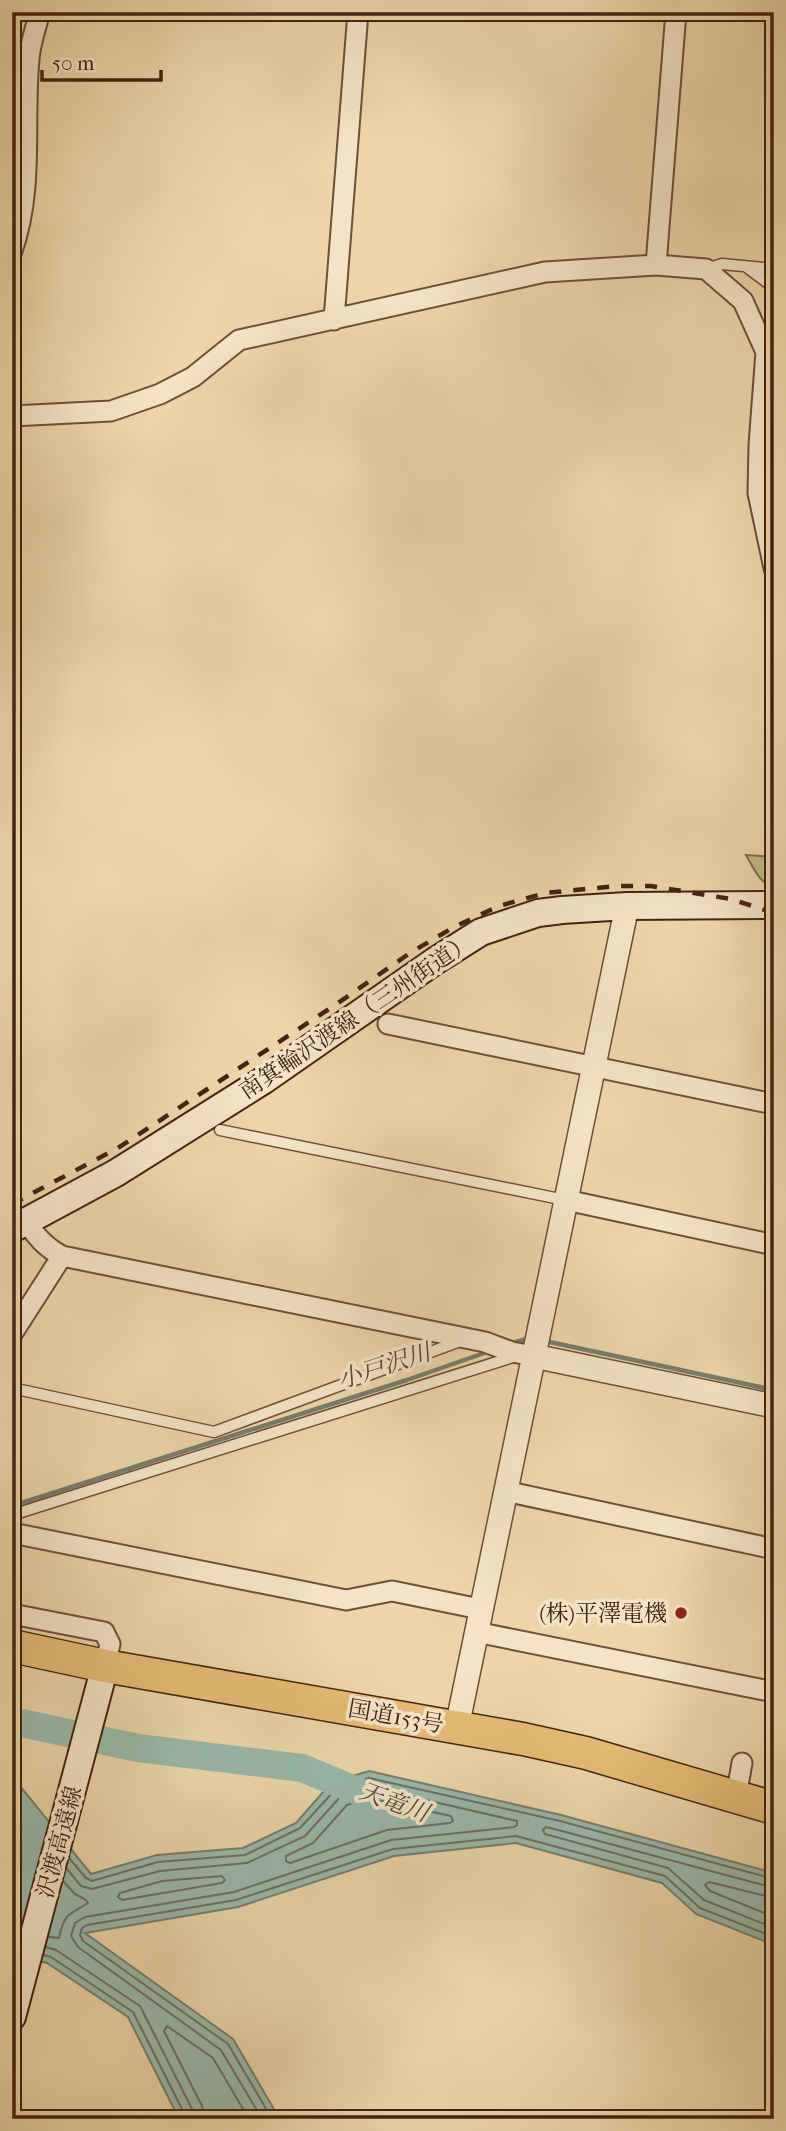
<svg xmlns="http://www.w3.org/2000/svg" width="786" height="2131" viewBox="0 0 786 2131" font-family="'IM FELL French Canon','Noto Serif JP',serif">
	<style>
		.green { fill: #bebc83; stroke: #806f4c; stroke-width: 2 }
		.water { fill: #99b9ac; stroke: #777d70; stroke-width: 2 }
		.lines { fill: none; stroke-linecap: round; stroke-linejoin: round }
		.shore { stroke: #6e6e60; stroke-width: 2 }
		.stream { stroke: #777d70; stroke-width: 4.5 }
		.river { stroke: #99b9ac; stroke-width: 28 }
		.service-casing { stroke: #6d4f3a; stroke-width: 13 }
		.minor-casing { stroke: #6d4f3a; stroke-width: 23 }
		.tertiary-casing { stroke: #6d4f3a; stroke-width: 26 }
		.secondary-casing { stroke: #432215; stroke-width: 30 }
		.trunk-casing { stroke: #432215; stroke-width: 35 }
		.service { stroke: #f3e4c7; stroke-width: 10 }
		.minor { stroke: #f3e4c7; stroke-width: 19 }
		.tertiary { stroke: #f3e4c7; stroke-width: 23 }
		.secondary { stroke: #f3e4c7; stroke-width: 26 }
		.trunk { stroke: #e6bb74; stroke-width: 32 }
		.rail { stroke: #432215; stroke-width: 4.5; stroke-dasharray: 12 12; stroke-linecap: butt }
		.poi-dot { fill: #8f2418; stroke: #f3e4c7; stroke-width: 2.5 }
		.labels { text-anchor: middle; stroke-width: 7; stroke-linejoin: round; paint-order: stroke }
		.street-label { font-size: 23px; fill: #432215; stroke: #f3e4c7 }
		.poi-label { font-size: 23px; fill: #432215; stroke: #f3e4c7; text-anchor: end }
		.water-label { font-size: 24px; font-style: italic; fill: #58483b; stroke: #f3e4c7 }
	</style>
	<rect width="100%" height="100%" fill="#ecd6a9"/>
	<filter id="stains"><feTurbulence type="fractalNoise" baseFrequency=".00286" numOctaves="4"/><feColorMatrix values="0 0 0 0 .2 0 0 0 0 .09 0 0 0 0 .02 0 0 0 .5 -.17"/></filter>
	<radialGradient id="worn" r=".72"><stop offset=".6" stop-color="#630" stop-opacity="0"/><stop offset="1" stop-color="#630" stop-opacity=".3"/></radialGradient>
	<path class="green" d="M746,855L774,857V888C759,882 754,869 746,855Z"/>
	<path class="water" d="M369,1771L561,1815L774,1873V1945L696,1914L662,1883L516,1843L394,1856L238,1907L85,1933L233,2039L278,2116L287,2119H179L128,2017L47,1963L12,1955V1776L91,1874L157,1855L243,1848L296,1823L332,1782Z"/>
	<g class="lines">
		<path class="shore" d="M369,1798L451,1816L453,1821L450,1823L387,1830L290,1863L286,1861V1856L313,1843L347,1805Z
			M69,1858L86,1878L92,1881L158,1862L245,1855L300,1828L337,1788L369,1778L560,1821L774,1879
			M67,1869L81,1886L92,1889L160,1871L247,1863L305,1836L341,1796L369,1787L517,1821V1825L514,1827L391,1840L234,1892L85,1917L75,1923L71,1936L78,1947L221,2050L262,2119
			M222,1876L225,1880L222,1883L122,1900L118,1897L120,1893L162,1881Z
			M774,1888L558,1830L546,1827L543,1830L545,1834L668,1868L704,1900L774,1928
			M774,1898L709,1882L705,1885L710,1891L774,1917
			M49,1937L59,1938C64,1913 69,1915 88,1903L86,1900L75,1894L63,1881
			M46,1947L56,1950L140,2006L192,2109L194,2119
			M44,1955L51,1957L133,2012L184,2113L185,2119
			M204,2119L202,2106L164,2031L167,2026L213,2058L249,2119
			M272,2119L228,2044L83,1941L80,1935L82,1928L87,1925L236,1900L393,1849L516,1836L665,1876L700,1908L774,1937"/>
		<path class="stream" d="M545,1341L774,1390
			M512,1343L530,1338
			M12,1506L407,1380L490,1351"/>
		<path class="river" d="M12,1721L138,1748L302,1768L367,1795"/>
		<g class="service-casing">
			<path id="service" d="M745,266L768,283H774
				M706,269L722,264L774,269
				M220,1130L565,1200
				M12,1388L214,1432L463,1340
				M12,1515L516,1356"/>
		</g>
		<g class="minor-casing">
			<path id="minor" d="M12,251C34,189 23,123 29,59C30,44 36,27 40,12
				M656,265L676,12
				M334,320L358,12
				M12,416L111,411L160,394L193,377L239,340L545,272L656,265L706,269L743,301L766,352L759,445L758,493L774,568
				M388,1024L774,1104
				M566,1200L774,1245
				M26,1222C37,1237 45,1247 62,1256L485,1342L512,1352L534,1356
				M12,1334L62,1256
				M505,1491L774,1549
				M12,1533L346,1600L392,1591L480,1609
				M12,1614L104,1632L110,1644L105,1666
				M476,1632L774,1692
				M736,1797L742,1763"/>
		</g>
		<g class="tertiary-casing">
			<path id="tertiary" d="M534,1356L774,1406
				M457,1727L627,906"/>
		</g>
		<g class="secondary-casing">
			<path id="secondary" d="M12,1229L116,1173L264,1080L435,961L481,932L538,913L562,910L627,906L774,905
				M12,2017L105,1666"/>
		</g>
		<g class="trunk-casing">
			<path id="trunk" d="M12,1646L105,1666L523,1739L586,1753L774,1808"/>
		</g>
		<use href="#service" class="service"/>
		<use href="#minor" class="minor"/>
		<use href="#tertiary" class="tertiary"/>
		<use href="#secondary" class="secondary"/>
		<use href="#trunk" class="trunk"/>
		<path class="rail" d="M12,1204L118,1148L338,1003L410,953L454,927L499,906L545,893L617,886H651L731,899L774,913"/>
	</g>
	<circle class="poi-dot" cx="681" cy="1613" r="7"/>
	<g class="labels">
		<g class="street-label">
			<text transform="translate(356 1016) rotate(-34)" y="8">南箕輪沢渡線（三州街道）</text>
			<text transform="translate(396 1716) rotate(10)" y="8">国道153号</text>
			<text transform="translate(59 1842) rotate(-75)" y="8">沢渡高遠線</text>
		</g>
		<g class="poi-label">
			<text x="667" y="1621">(株)平澤電機</text>
		</g>
		<g class="water-label">
			<text transform="translate(384 1366) rotate(-18)" y="8">小戸沢川</text>
			<text transform="translate(394 1802) rotate(20)" y="8">天竜川</text>
		</g>
	</g>
	<rect width="786" height="2131" fill="none" stroke="#ecd6a9" stroke-width="42"/>
	<rect x="14" y="14" width="758" height="2103" fill="none" stroke="#432215" stroke-width="3.5"/>
	<rect x="21" y="21" width="744" height="2089" fill="none" stroke="#432215" stroke-width="2"/>
	<path d="M42 70v10h119v-10" fill="none" stroke="#432215" stroke-width="3.5"/>
	<text x="52" y="70" font-size="21" fill="#432215" stroke="#f3e4c7" stroke-width="5" paint-order="stroke">50 m</text>
	<rect width="100%" height="100%" filter="url(#stains)"/>
	<rect width="100%" height="100%" fill="url(#worn)"/>
</svg>
